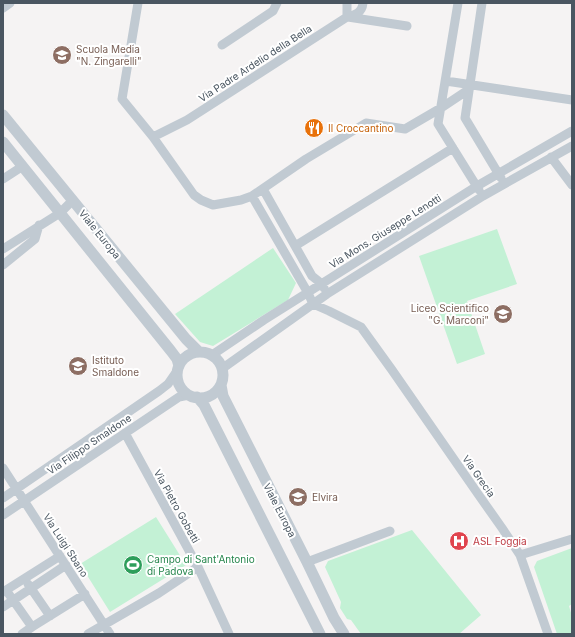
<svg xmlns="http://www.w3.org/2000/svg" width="575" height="637" viewBox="0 0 575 637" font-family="Inter,sans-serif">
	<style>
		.green { fill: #c3f1d5 }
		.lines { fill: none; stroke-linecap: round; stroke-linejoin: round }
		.minor { stroke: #c1cad2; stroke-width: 9 }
		.tertiary { stroke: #c1cad2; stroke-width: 11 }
		.labels { text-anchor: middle; stroke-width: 4; stroke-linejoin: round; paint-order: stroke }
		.education-label { font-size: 10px; fill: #785e54; stroke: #fff; text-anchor: start }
		.street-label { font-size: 10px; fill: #4a5661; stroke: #fff }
		.food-label { font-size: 10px; fill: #c56008; stroke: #fff; text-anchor: start }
		.health-label { font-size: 10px; fill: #be3a42; stroke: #fff; text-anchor: start }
		.leisure-label { font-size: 10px; fill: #27864d; stroke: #fff; text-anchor: start }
	</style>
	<rect width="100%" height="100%" fill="#f5f3f3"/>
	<path class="green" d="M497,229L517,284L467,301L485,354L457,364L419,256Z
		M273,248L296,283L288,300L213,346L200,342L175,314Z
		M156,517L186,565L110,612L80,564Z
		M412,530L481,615L459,634H361L351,620L347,619L340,608L341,602L325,567L328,561Z
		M572,548V604L569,606L572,616V634H557L534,567L537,561Z"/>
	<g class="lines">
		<path class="minor" d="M138,3L122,99L153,137L194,195L201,200L213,205L241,200L252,196L306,159L366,123L405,129L441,108L468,90
			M458,3L438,124L479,190
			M482,3L465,118L501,178
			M3,8L10,3
			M347,17V3
			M348,17L407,26
			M222,45L273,11L277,3
			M446,81L572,100
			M153,137L187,120L347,17C355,15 362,13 363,3
			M551,157L572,185
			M3,179L23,166
			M263,189L312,276L322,284L324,288
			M252,196L308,293L313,304L329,311L361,327L392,370L478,494L502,528L520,555L548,634
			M295,246L453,148
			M3,249L60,213L73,200
			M3,265L35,239L39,225
			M212,355L264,320L477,186L572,131
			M223,368L327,294L483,196L572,146
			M125,433L198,567L229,634
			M3,468L110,634
			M3,498L159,391L168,384L177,371
			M3,515L179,397L189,395
			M520,555L572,539
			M307,562L390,531
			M28,584L50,616
			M6,590L32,627L85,594
			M3,592L60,556
			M3,607L66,565
			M22,634L32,627
			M88,634L159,593L198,567"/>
		<path class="tertiary" d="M3,115L186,339L198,351
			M3,142L171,351L177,359L179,366
			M177 375a23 23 0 1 1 46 0a23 23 0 1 1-46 0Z
			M221,385L223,396L307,562L334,618L344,634
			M197,397L204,405L320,634"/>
	</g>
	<defs>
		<g id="school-disc" transform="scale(1)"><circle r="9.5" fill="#8d6e63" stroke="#fff"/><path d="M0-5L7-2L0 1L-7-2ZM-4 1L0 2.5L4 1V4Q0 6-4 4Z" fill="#fff"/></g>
		<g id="restaurant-disc" transform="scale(1)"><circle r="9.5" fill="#e8710a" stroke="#fff"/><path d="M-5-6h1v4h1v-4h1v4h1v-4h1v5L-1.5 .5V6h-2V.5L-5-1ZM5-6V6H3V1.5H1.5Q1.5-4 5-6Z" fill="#fff"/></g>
		<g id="hospital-disc" transform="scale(1)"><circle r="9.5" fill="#e0444e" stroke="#fff"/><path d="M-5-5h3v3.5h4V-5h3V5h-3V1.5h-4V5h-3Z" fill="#fff"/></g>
		<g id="stadium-disc" transform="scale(1)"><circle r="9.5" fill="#2e9e5b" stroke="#fff"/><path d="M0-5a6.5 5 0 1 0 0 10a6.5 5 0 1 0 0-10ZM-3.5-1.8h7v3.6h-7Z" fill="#fff"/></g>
	</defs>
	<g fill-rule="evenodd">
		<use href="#school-disc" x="62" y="55"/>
		<use href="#restaurant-disc" x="314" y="128"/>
		<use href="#school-disc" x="503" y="314"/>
		<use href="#school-disc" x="78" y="366"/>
		<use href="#school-disc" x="298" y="497"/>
		<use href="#hospital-disc" x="459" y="541"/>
		<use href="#stadium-disc" x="133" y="565"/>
	</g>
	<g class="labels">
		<g class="education-label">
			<text x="76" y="53">Scuola Media<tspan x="76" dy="12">"N. Zingarelli"</tspan></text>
			<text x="489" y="312" text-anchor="end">Liceo Scientifico<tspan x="489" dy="12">"G. Marconi"</tspan></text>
			<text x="92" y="364">Istituto<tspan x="92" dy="12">Smaldone</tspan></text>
			<text x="312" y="501">Elvira</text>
		</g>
		<g class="street-label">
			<text transform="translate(255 63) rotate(-33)" y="4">Via Padre Ardelio della Bella</text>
			<text transform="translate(385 231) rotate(-32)" y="4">Via Mons. Giuseppe Lenotti</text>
			<text transform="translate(100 234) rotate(51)" y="4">Viale Europa</text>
			<text transform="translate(89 444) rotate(-34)" y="4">Via Filippo Smaldone</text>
			<text transform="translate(479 476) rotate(55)" y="4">Via Grecia</text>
			<text transform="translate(177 506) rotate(61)" y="4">Via Pietro Gobetti</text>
			<text transform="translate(280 510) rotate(63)" y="4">Viale Europa</text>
			<text transform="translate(66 545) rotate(57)" y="4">Via Luigi Sbano</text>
		</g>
		<g class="food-label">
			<text x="328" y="132">Il Croccantino</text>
		</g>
		<g class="health-label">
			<text x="473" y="545">ASL Foggia</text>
		</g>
		<g class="leisure-label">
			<text x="147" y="563">Campo di Sant'Antonio<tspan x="147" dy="12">di Padova</tspan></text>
		</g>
	</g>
	<rect width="575" height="637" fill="none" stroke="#4a5661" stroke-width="8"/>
</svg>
